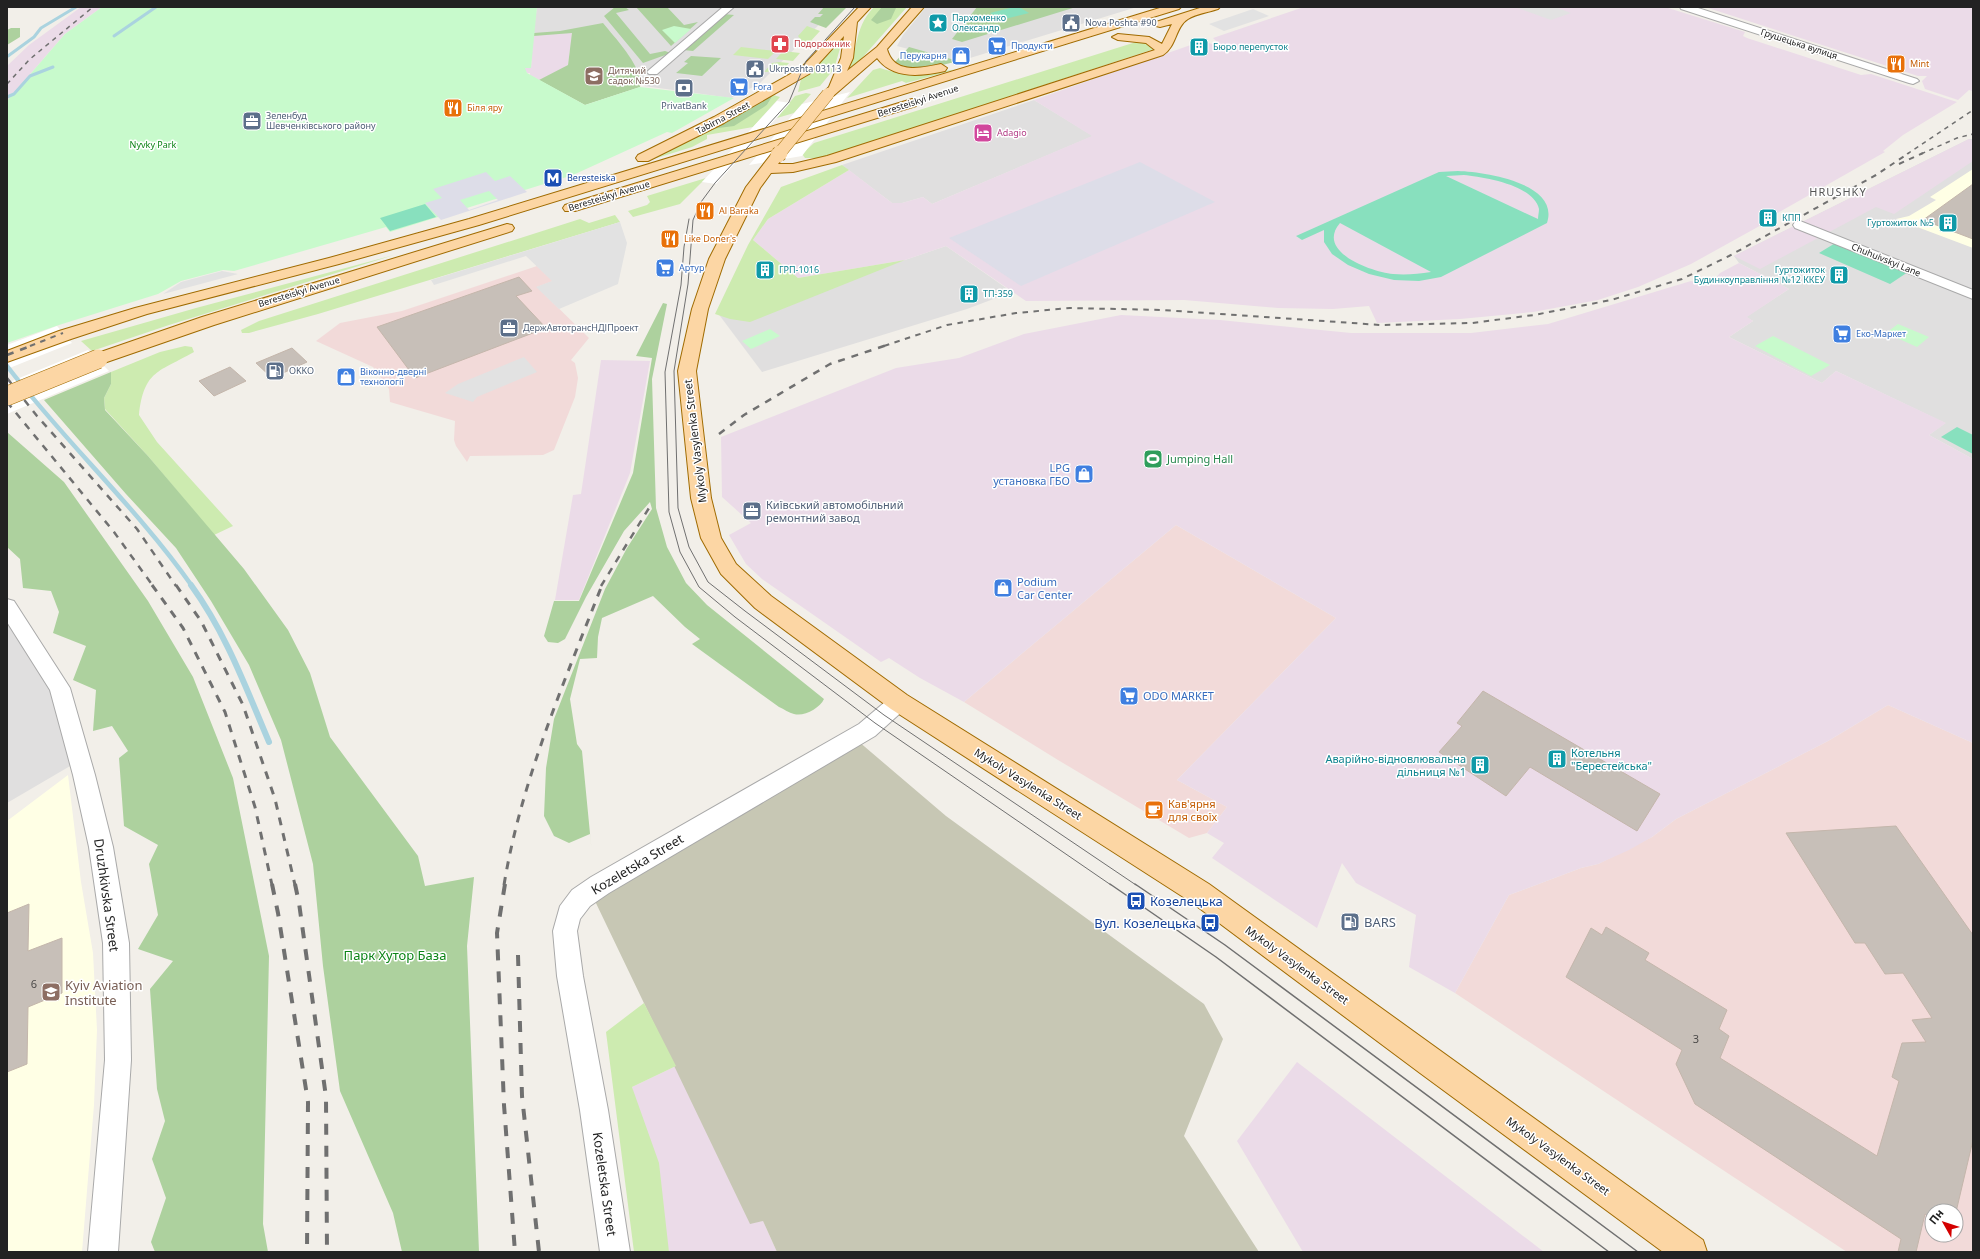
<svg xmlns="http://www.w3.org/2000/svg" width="1980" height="1259" viewBox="0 0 1980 1259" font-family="'Noto Sans',sans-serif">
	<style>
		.residential { fill: #e0dfdf }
		.commercial { fill: #f2dad9; fill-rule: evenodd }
		.industrial { fill: #ebdbe8 }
		.education { fill: #ffffe5 }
		.construction { fill: #c7c7b4 }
		.grass { fill: #cdebb0 }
		.forest { fill: #add19e }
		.park { fill: #c8facc }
		.pitch { fill: #88e0be; fill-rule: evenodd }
		.parking { fill: #e2e2e2 }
		.plaza { fill: #dddde8; fill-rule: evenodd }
		.pier { fill: #fff }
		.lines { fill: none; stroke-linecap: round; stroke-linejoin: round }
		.stream-far2 { stroke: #aad3df; stroke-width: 3 }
		.stream-far1 { stroke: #aad3df; stroke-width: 4.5 }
		.stream { stroke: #aad3df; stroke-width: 6 }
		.building { fill: #c7bfb8; stroke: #c4b6ab }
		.minor-casing { stroke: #a9a9a9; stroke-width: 2 }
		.major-casing { stroke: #a06b00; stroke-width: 2 }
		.minor { fill: #fff; fill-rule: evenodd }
		.major { fill: #fcd6a4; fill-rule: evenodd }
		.tram-far1 { stroke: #707070; stroke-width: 1 }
		.tram { stroke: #707070; stroke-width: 1.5 }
		.rail-far4 { stroke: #707070; stroke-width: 1.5; stroke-dasharray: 4.5 4.5; stroke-linecap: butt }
		.rail-far3 { stroke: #707070; stroke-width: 2; stroke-dasharray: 5.5 5.5; stroke-linecap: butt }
		.rail-far2 { stroke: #707070; stroke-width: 2.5; stroke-dasharray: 7 7; stroke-linecap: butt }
		.rail-far1 { stroke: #707070; stroke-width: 3; stroke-dasharray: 8 8; stroke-linecap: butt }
		.rail { stroke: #707070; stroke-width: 4; stroke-dasharray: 11 11; stroke-linecap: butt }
		.major-bridge-far2-casing { stroke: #a06b00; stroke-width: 13; stroke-linecap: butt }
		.major-bridge-far1-casing { stroke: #a06b00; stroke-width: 16; stroke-linecap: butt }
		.major-bridge-casing { stroke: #a06b00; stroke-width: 20; stroke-linecap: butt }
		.major-bridge-far2 { stroke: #fcd6a4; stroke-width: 12 }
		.major-bridge-far1 { stroke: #fcd6a4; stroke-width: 15 }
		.major-bridge { stroke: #fcd6a4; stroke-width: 19 }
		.labels { text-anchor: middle; stroke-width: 3; stroke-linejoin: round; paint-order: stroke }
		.far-culture-label { font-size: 9px; fill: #0d838f; stroke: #fff; text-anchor: start }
		.far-service-label { font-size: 9px; fill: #4e5e75; stroke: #fff; text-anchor: start }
		.far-health-label { font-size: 9px; fill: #be3a42; stroke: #fff; text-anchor: start }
		.far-street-label { font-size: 9px; fill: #222; stroke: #fff }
		.far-shop-label { font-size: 9px; fill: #366cbe; stroke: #fff; text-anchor: start }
		.far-food-label { font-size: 9px; fill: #c56008; stroke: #fff; text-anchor: start }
		.far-education-label { font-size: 9px; fill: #785e54; stroke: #fff; text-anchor: start }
		.far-hotel-label { font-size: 9px; fill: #b23c85; stroke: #fff; text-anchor: start }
		.far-park-label { font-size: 9px; fill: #0c8416; stroke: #fff }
		.far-transit-label { font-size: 9px; fill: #164399; stroke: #fff; text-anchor: start }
		.far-quarter-label { font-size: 11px; letter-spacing: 1px; fill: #555; stroke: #fff }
		.street-label { font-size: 11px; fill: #222; stroke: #fff }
		.leisure-label { font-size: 11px; fill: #27864d; stroke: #fff; text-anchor: start }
		.shop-label { font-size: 11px; fill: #366cbe; stroke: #fff; text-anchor: start }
		.service-label { font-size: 11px; fill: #4e5e75; stroke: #fff; text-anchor: start }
		.culture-label { font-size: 11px; fill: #0d838f; stroke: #fff; text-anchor: start }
		.food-label { font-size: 11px; fill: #c56008; stroke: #fff; text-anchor: start }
		.near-number-label { font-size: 11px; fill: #4b4948 }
		.near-street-label { font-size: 13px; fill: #222; stroke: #fff }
		.near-transit-label { font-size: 13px; fill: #164399; stroke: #fff; text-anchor: start }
		.near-service-label { font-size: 13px; fill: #4e5e75; stroke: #fff; text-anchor: start }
		.near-park-label { font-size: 13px; fill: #0c8416; stroke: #fff }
		.near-education-label { font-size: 13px; fill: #785e54; stroke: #fff; text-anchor: start }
	</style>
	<rect width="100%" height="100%" fill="#f2efe9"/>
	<path class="residential" d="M537,7H837L759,84L731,98L644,86L641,79L533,36Z
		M926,7H1137L957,62L897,46L903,35Z
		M1034,100L1093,136L932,204L923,197L902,203H892L842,165Z
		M1969,139H1973V459L1929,435L1945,423L1836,371L1822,383L1729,337L1753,321L1746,317L1789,289L1739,263L1734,256Z
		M946,246L1012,292L967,309L762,372L717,312L905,260Z
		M7,614L54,693L77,762L7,803Z"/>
	<path class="commercial" d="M537,266L553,281L537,287L589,338L571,360L575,363L578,378L575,397L554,450L543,455L470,456L467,462L456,446L454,440L455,421L390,402L389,389L373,367L316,341L340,323L402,311Z
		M1176,525L1336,618L1177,780L1227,807L1207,833L1189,838L1058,760L964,702Z
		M1888,705L1973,743V1252H1847L1455,993L1509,895L1581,868L1598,864L1652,837L1676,819L1828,741ZM1932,1211H1956V1235H1932Z"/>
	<path class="industrial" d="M81,7H102L65,34L7,101V66L29,45Z
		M1304,7H1665L1745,32L1743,36L1747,38L1861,75L1871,74L1957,102L1903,135L1883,151L1885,152L1776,214L1773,216L1774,218L1691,264L1638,287L1598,300L1533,312L1460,319L1377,323L1369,306L1333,309L1278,308L1184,300L1026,301L946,246L905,260L798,278L753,240L768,219L849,170L892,203H902L923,197L932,204L1092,136L1034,100L1202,41L1212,44L1217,42L1213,38Z
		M1705,7H1973V91L1969,90L1958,100L1925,89L1922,81L1927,76H1918Z
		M572,33L568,65L556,73L539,80L530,75V73H527L524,68H531L533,36Z
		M1969,139L1973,141V161L1894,214L1876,207L1760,269L1734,256Z
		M1739,263L1789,289L1747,317L1753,321L1729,337L1822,383L1836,371L1946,423L1929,435L1973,459V743L1888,705L1828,741L1676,819L1652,837L1629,850L1598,864L1581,868L1509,895L1455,993L1409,967L1416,915L1356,883L1342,863L1317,928L1212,858L1224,843L1207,833L1227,807L1177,780L1336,618L1176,525L964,702L920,678L889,658L881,662L762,579L746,564L729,535L751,523L722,497L721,437L896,368L959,358L1024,334L1121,315L1220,320L1351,333H1471L1548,324L1691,281L1709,286L1720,273Z
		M601,360L650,361L630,473L579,600H555L573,495L581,494Z
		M1297,1062L1544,1252H1303L1237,1141Z
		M676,1066L750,1223L763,1221L777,1252H669L632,1087Z"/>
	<path class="education" d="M1973,169V248L1896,219L1909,216L1936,200L1930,197Z
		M68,775L81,882L93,953L97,1030L94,1105L82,1252H7V821Z"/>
	<path class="construction" d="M858,741L946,816L1204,1004L1223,1039L1184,1136L1259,1252H777L763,1221L750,1224L594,899Z"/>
	<path class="grass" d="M874,7H907L847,75H845C860,51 852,30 874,7Z
		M807,26L820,31L809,43H803L798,36Z
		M1136,42H1146L1154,49L822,158H805L802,154L814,143Z
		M838,45H841L834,69L820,86L798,92L801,79Z
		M741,47L776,51L768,59L733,55Z
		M783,51L800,53L793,61L776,59Z
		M779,62L789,63L782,71L764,72L772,63Z
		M880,68C907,77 930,74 958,69L906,83L902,81L847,98L873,70Z
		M806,93L811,94L794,113L777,118L795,96Z
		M773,95L780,97L753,127L707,135V139L692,147L641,163L711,129L767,105Z
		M842,165L849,170L768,219L753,240L798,278L905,260L750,322L730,319L715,314L748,245L781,187Z
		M706,178L680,204L633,217L628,211L647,205L650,202L647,196Z
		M615,215L620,222L318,314L249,333H242L241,330L259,321L580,219L589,223Z
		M394,255L169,325L92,351L81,341L196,308Z
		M185,346L192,347L194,352C159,372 144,370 139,415L157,442L233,526L214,535L148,456L105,409L104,398L111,384V372L160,352Z
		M644,1003L676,1066L632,1087L659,1163L669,1252H634L606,1032Z"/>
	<path class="forest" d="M615,7H625L629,10L616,13L650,54L665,51L671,53L643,63L604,16Z
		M636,7H667L684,25L698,22L671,46Z
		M824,7H847L826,28L810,22L815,17H820L823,14H818Z
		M882,7L896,8L891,19L877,24L871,20Z
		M977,7H1076L962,42L952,39Z
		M724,14L734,15L693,51L683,50Z
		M603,23C615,38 644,68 640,87L585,105L539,80L568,65L572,33L533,36L534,33L560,31Z
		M11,28H20V37L7,45V30Z
		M909,47L958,61C938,66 913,75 895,62Z
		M691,56L721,58L702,76L676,73L688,63L684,62Z
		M773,95L767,105L734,126L711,129Z
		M663,303L667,304L652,379L656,508L667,547L686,583L707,605L824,699C820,708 804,717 794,714C789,713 784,709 779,707L692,644L700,639L685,627L653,596L602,618L598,637L597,658L580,659L570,699L577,744L582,751L592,854L590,834L569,843L554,836L544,816L546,768L554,719L605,589L627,548L652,509L650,502L624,531L586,597L565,639L558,643L548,642L544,636L554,601H579L633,473L652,358L636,356Z
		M111,372V384L104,398L105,410L148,456L244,569L288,630L310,673L330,737L418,856L425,886L474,877L467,946L479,1252H402L393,1213L340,1091L323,966L313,864L281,740L249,665L211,601L176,548L126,494L44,400Z
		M7,432L64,482L148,601L193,677L233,778L269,956L263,1224L268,1252H155L151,1242L166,1198L152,1159L165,1121L157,1089L150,989L173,961L138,949L158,915L149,864L158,845L124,826L119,758L128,751L112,726L93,731L96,690L73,680L86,646L53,633L59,612L51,591L23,588L20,559L7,547Z"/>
	<path class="park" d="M102,7H537L531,68H525L527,73L585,105L640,87L734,98L672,133L667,132L573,175L390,232L386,227L234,271L223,270L181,281L158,294L59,325L7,343V101L65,34Z
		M674,26L691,29L675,43L662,30Z
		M1898,324L1929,337L1917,347L1886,333Z
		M770,329L780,336L751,349L742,341Z
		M1773,336L1830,365L1811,376L1755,346Z"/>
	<path class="pitch" d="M1014,7H1019L1029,13L1001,20L990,13Z
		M1458,171C1485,172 1560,183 1547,223L1441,277L1419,281L1394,280L1369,274L1348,265L1332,254L1324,242V230L1302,240L1296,236L1439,172ZM1464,175C1484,177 1534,185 1539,209C1539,212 1538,216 1538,219L1446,176ZM1340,223L1431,272C1418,274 1406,275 1393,274C1372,272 1315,252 1340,223Z
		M425,204L436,217L390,231L380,218Z
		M1837,242L1908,272L1890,284L1819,253Z
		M1957,427L1973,435V454L1941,437Z"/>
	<path class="parking" d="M1515,7H1555L1571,13L1551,20Z
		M1253,9L1269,16L1224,31L1209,24Z
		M620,222L627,243L618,284L559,309L536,287L552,281L526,256L434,285L431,280Z
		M222,271L238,274L163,294L181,282Z
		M524,357L537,372L477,397L473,402L445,393L458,384Z"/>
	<path class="plaza" d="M1140,162L1215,202L1021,286L949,238Z
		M486,172L495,181L510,176L527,192L441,220L425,203L442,198L433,189ZM489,191L498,200L469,210L460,200Z"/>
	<path class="pier" d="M850,92L802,156L749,165L802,104Z
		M777,101L790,103L716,184L702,182Z
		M57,326L72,343L7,369V345Z
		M88,350L109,371L7,414V383Z"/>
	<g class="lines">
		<path class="stream-far2" d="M114,36L156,7
			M8,56L34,37L41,28L76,7
			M7,97L14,94L30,76L53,67"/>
		<path class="stream-far1" d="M7,366C65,442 137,508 192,586"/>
		<path class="stream" d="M191,585C226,633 246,688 269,742"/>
	</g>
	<path class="building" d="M1973,184V239L1923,220Z
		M519,277L532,291L516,296L546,328L415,378L377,327Z
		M292,348L307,362L272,378L256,363Z
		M230,367L246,381L214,396L199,381Z
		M1483,691L1660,794L1637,831L1530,767L1506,796L1439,752L1462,726L1457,723Z
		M1896,826L1973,935V1140L1956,1212L1932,1211V1218L1925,1214L1916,1252H1898L1901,1239L1695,1104L1676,1064L1682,1050L1566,977L1591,928L1602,935L1606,927L1649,953L1645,960L1727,1010L1719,1029L1729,1036L1720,1058L1877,1156L1899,1081L1892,1077L1902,1043L1926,1042L1912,1020L1932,1018L1903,973L1885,974L1865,943H1855L1786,833Z
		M29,904L28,951L62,938V993L28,1007L27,1064L7,1072V913Z"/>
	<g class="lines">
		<g class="minor-casing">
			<path id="minor" d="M723,7H734L657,74H649L647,72L649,70Z
				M1680,7H1695L1917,79L1919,81L1913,84L1909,83L1681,9Z
				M1800,221L1973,290V299L1795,228L1793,225L1795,222Z
				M7,599L14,601L70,688L95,775L113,847L129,943L131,1060L118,1252H88L105,1060L103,943L89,847L73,775L50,690L7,622Z
				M899,694L906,696L910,702L906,708L875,736L609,893L590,906L580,919L577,931L583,976L608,1110L630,1252H600L580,1110L557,976L553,931L560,906L572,890L591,877L859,724L892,696Z"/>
		</g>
		<g class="major-casing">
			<path id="major" d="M859,7H871L857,22L853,58L847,71L877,47L912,7H924L887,49C894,75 921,68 941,64L947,68L945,71C922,76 893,80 877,58L832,97H824L822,94L829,87L841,58L844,36L809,74L724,123L648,161H638L636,158L638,155L714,117L801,68Z
				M1163,7H1181L1179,9L479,225L339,264L147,314L71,339L7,362V351L59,331L135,308L329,258L469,219Z
				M1203,7H1220L1218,9C1209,12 1195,14 1188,19C1175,27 1177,46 1163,55L836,162L793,172L771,173L760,188L725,259L708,309L696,371L711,498L721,538L736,564L771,596L907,695L1209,884L1703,1240L1707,1252H1663L1420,1073L1191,902L891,709L755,608L721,574L701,538L691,498L678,371L692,309L709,259L746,187L773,152H783L785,155L778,164H793L827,156L1155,50L1146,43L1118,40L1112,37L1118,34L1149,37L1162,44L1172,24L1160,27L1156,26L1154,24L1156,22Z
				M912,99L916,100L918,103L916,106L575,211H565L563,208L565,205Z
				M507,224L512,225L514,228L512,231L214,325L104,363L98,364L92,363L89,359L92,355L202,317Z"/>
		</g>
		<use href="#minor" class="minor"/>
		<use href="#major" class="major"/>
		<path class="tram-far1" d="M855,7L806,61L789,102L715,183L701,202L693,220L688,284L674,371L678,508L689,547L708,582L745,611L884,715L1136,885
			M689,219L684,247L681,285L665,372L669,512L680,552L699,587L735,617L875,723L1111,885"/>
		<path class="tram" d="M1110,884L1216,957L1609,1252
			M1135,884L1225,945L1638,1252"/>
		<path class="rail-far4" d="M7,84L30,59L93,7
			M1907,154L1973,110
			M1921,154L1957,138L1973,134"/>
		<path class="rail-far3" d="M1899,164L1923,153
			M30,346L63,333
			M884,346L947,325L1016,313L1070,308L1163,310L1381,325L1472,323L1534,315L1611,300L1682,279L1729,256L1876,175L1909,153"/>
		<path class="rail-far2" d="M7,355L33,345
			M7,378L37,416L137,529L176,586
			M7,402L114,532L153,586
			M719,434L744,415L830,364L887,345
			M601,586L649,508"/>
		<path class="rail-far1" d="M152,585L183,628L225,712L255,807L272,885
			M176,585L201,621L243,705L275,799L295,885
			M504,885C521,781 564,683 602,585"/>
		<path class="rail" d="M272,884L278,913L308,1102L307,1252
			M295,884L299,903L326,1097L327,1252
			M505,884L497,933L504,1105L515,1252
			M518,955L522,1096L539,1252"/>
		<g class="major-bridge-far2-casing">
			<path id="major-bridge-far2" d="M779,154L828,94"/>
		</g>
		<g class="major-bridge-far1-casing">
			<path id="major-bridge-far1" d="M778,155L780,153"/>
		</g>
		<g class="major-bridge-casing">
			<path id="major-bridge" d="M7,396L98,359"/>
		</g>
		<use href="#major-bridge-far2" class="major-bridge-far2"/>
		<use href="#major-bridge-far1" class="major-bridge-far1"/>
		<use href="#major-bridge" class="major-bridge"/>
	</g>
	<defs>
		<g id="sight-square" transform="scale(1)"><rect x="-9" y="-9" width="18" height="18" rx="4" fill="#0f9aa8" stroke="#fff"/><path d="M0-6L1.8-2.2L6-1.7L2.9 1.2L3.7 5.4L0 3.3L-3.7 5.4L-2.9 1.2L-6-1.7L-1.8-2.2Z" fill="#fff"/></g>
		<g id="civic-square" transform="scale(1)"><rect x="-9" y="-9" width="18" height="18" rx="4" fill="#5c6f8a" stroke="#fff"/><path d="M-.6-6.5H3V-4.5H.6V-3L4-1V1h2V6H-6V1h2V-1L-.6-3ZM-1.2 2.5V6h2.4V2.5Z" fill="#fff"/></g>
		<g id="pharmacy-square" transform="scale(1)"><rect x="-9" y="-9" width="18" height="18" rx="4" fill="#e0444e" stroke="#fff"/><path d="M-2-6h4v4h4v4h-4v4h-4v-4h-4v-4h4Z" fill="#fff"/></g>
		<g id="supermarket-square" transform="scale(1)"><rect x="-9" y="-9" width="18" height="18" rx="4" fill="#3f7fe0" stroke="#fff"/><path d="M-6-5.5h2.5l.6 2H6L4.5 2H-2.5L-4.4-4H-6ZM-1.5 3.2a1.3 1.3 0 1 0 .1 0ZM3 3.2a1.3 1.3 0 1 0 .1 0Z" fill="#fff"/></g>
		<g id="building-square" transform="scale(1)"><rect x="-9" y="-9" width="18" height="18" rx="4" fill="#0f9aa8" stroke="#fff"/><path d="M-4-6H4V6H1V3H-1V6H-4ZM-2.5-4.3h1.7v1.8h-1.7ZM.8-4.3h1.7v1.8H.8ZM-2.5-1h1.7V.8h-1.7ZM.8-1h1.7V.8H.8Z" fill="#fff"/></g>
		<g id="shop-square" transform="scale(1)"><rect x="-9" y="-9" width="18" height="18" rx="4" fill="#3f7fe0" stroke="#fff"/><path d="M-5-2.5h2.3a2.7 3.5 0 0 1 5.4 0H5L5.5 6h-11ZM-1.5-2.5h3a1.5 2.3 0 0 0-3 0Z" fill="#fff"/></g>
		<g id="restaurant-square" transform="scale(1)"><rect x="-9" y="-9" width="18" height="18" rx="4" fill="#e8710a" stroke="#fff"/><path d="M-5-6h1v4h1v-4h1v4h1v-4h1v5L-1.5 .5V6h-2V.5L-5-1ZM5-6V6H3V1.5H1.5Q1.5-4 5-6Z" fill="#fff"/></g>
		<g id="school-square" transform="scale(1)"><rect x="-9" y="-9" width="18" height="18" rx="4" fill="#8d6e63" stroke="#fff"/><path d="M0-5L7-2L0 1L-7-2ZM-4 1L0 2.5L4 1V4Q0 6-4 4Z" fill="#fff"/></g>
		<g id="bank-square" transform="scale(1)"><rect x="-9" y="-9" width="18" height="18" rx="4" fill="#5c6f8a" stroke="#fff"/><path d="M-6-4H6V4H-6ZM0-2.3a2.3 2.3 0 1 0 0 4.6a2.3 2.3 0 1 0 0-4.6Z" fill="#fff"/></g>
		<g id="office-square" transform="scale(1)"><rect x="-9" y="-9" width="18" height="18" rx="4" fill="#5c6f8a" stroke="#fff"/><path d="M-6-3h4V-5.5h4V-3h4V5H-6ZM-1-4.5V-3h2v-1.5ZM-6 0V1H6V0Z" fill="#fff"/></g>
		<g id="hotel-square" transform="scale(1)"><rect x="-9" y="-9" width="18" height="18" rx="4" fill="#d1479c" stroke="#fff"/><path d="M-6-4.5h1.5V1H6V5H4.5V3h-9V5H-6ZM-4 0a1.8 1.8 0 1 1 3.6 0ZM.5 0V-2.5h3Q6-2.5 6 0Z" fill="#fff"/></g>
		<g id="metro-square" transform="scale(1)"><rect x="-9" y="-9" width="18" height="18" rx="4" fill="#1a4fb4" stroke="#fff"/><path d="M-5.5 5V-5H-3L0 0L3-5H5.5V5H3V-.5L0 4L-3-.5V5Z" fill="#fff"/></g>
		<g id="fuel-square" transform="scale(1)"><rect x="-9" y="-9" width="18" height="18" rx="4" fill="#5c6f8a" stroke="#fff"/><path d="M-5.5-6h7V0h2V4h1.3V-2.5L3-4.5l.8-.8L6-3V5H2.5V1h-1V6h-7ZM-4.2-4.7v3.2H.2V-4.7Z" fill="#fff"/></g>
		<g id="stadium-square" transform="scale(1)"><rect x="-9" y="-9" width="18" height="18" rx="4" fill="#2e9e5b" stroke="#fff"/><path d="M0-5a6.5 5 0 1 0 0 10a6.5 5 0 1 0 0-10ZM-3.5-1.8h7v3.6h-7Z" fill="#fff"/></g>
		<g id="cafe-square" transform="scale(1)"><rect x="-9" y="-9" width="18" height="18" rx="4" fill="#e8710a" stroke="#fff"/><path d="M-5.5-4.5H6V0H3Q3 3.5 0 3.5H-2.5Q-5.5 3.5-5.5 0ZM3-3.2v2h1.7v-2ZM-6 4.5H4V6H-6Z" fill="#fff"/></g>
		<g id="bus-square" transform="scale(1)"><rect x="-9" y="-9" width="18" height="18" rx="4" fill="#1a4fb4" stroke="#fff"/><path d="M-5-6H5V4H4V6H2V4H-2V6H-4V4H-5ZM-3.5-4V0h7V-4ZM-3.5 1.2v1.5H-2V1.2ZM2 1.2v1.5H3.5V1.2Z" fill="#fff"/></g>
		<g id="university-square" transform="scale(1)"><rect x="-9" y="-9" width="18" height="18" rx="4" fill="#8d6e63" stroke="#fff"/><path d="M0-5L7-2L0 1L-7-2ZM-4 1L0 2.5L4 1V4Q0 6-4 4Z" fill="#fff"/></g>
	</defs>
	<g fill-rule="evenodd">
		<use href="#sight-square" x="938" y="23"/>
		<use href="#civic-square" x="1071" y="23"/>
		<use href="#pharmacy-square" x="780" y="44"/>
		<use href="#supermarket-square" x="997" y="46"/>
		<use href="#building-square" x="1199" y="47"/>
		<use href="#shop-square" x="961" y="56"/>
		<use href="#restaurant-square" x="1896" y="64"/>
		<use href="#civic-square" x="755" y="69"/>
		<use href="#school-square" x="594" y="76"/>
		<use href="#supermarket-square" x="739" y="87"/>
		<use href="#bank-square" x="684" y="88"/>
		<use href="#restaurant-square" x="453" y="108"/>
		<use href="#office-square" x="252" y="121"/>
		<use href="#hotel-square" x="983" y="133"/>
		<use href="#metro-square" x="553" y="178"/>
		<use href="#restaurant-square" x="705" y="211"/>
		<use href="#building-square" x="1768" y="218"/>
		<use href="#building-square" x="1948" y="223"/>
		<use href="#restaurant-square" x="670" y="239"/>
		<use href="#supermarket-square" x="665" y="268"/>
		<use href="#building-square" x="765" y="270"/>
		<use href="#building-square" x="1839" y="275"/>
		<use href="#building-square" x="969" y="294"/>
		<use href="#office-square" x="509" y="328"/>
		<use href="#supermarket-square" x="1842" y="334"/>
		<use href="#fuel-square" x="275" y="371"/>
		<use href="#shop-square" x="346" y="377"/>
		<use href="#stadium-square" x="1153" y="459"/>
		<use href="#shop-square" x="1084" y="474"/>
		<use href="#office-square" x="752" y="511"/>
		<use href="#shop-square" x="1003" y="588"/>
		<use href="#supermarket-square" x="1129" y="696"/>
		<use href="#building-square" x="1557" y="759"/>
		<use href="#building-square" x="1480" y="765"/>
		<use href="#cafe-square" x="1154" y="810"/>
		<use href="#bus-square" x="1136" y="901"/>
		<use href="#fuel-square" x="1350" y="922"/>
		<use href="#bus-square" x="1210" y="923"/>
		<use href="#university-square" x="51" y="992"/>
	</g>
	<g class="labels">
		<g class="far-culture-label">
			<text x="952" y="21">Пархоменко<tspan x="952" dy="10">Олександр</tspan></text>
			<text x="1213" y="50">Бюро перепусток</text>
			<text x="1782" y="221">КПП</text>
			<text x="1934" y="226" text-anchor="end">Гуртожиток №5</text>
			<text x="779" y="273">ГРП-1016</text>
			<text x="1825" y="273" text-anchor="end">Гуртожиток<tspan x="1825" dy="10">Будинкоуправління №12 ККЕУ</tspan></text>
			<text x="983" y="297">ТП-359</text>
		</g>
		<g class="far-service-label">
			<text x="1085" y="26">Nova Poshta #90</text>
			<text x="769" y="72">Ukrposhta 03113</text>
			<text x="684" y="109" text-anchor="middle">PrivatBank</text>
			<text x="266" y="119">Зеленбуд<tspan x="266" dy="10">Шевченківського району</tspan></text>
			<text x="523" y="331">ДержАвтотрансНДІПроект</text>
			<text x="289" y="374">OKKO</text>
		</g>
		<g class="far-health-label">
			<text x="794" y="47">Подорожник</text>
		</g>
		<g class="far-street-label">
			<text transform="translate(1799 44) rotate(18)" y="3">Грушецька вулиця</text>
			<text transform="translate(918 101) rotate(-18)" y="3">Beresteiskyi Avenue</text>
			<text transform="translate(723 118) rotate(-28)" y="3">Tabirna Street</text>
			<text transform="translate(609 196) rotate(-17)" y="3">Beresteiskyi Avenue</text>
			<text transform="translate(1886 260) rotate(22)" y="3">Chuhuivskyi Lane</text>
			<text transform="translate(299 292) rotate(-17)" y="3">Beresteiskyi Avenue</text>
		</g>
		<g class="far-shop-label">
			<text x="1011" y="49">Продукти</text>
			<text x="947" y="59" text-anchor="end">Перукарня</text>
			<text x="753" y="90">Fora</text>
			<text x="679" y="271">Артур</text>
			<text x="1856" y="337">Еко-Маркет</text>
			<text x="360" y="375">Віконно-дверні<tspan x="360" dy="10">технології</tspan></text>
		</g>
		<g class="far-food-label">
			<text x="1910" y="67">Mint</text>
			<text x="467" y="111">Біля яру</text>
			<text x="719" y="214">Al Baraka</text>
			<text x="684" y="242">Like Doner's</text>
		</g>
		<g class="far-education-label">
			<text x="608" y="74">Дитячий<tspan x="608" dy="10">садок №530</tspan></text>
		</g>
		<g class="far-hotel-label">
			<text x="997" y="136">Adagio</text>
		</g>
		<g class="far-park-label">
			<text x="153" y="148">Nyvky Park</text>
		</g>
		<g class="far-transit-label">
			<text x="567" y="181">Beresteiska</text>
		</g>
		<g class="far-quarter-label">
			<text x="1838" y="196">HRUSHKY</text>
		</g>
		<g class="street-label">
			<text transform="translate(695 441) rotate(-97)" y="4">Mykoly Vasylenka Street</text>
			<text transform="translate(1028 784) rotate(32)" y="4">Mykoly Vasylenka Street</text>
			<text transform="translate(1297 965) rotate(36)" y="4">Mykoly Vasylenka Street</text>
			<text transform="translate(1558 1156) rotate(36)" y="4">Mykoly Vasylenka Street</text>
		</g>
		<g class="leisure-label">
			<text x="1167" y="463">Jumping Hall</text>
		</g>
		<g class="shop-label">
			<text x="1070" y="472" text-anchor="end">LPG<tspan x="1070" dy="13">установка ГБО</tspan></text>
			<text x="1017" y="586">Podium<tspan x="1017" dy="13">Car Center</tspan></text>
			<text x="1143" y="700">ODO MARKET</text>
		</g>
		<g class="service-label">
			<text x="766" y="509">Київський автомобільний<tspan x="766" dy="13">ремонтний завод</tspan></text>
		</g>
		<g class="culture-label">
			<text x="1571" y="757">Котельня<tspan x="1571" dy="13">"Берестейська"</tspan></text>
			<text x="1466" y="763" text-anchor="end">Аварійно-відновлювальна<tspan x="1466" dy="13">дільниця №1</tspan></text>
		</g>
		<g class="food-label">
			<text x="1168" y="808">Кав'ярня<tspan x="1168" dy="13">для своїх</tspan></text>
		</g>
		<g class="near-number-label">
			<text x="34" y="988">6</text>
			<text x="1696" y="1043">3</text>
		</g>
		<g class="near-street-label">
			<text transform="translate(637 864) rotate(-31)" y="5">Kozeletska Street</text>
			<text transform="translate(107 895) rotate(82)" y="5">Druzhkivska Street</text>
			<text transform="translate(605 1184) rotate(82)" y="5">Kozeletska Street</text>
		</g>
		<g class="near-transit-label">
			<text x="1150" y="906">Козелецька</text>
			<text x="1196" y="928" text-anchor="end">Вул. Козелецька</text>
		</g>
		<g class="near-service-label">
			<text x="1364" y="927">BARS</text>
		</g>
		<g class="near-park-label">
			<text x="395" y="960">Парк Хутор База</text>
		</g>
		<g class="near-education-label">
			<text x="65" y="990">Kyiv Aviation<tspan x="65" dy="15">Institute</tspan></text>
		</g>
	</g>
	<rect width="1980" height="1259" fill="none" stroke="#222222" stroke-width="16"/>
	<g transform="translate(1944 1223) rotate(309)"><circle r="19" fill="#ffffff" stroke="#a7a7a7"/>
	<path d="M0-3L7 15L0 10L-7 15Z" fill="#d40000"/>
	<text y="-6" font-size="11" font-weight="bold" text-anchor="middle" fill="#222222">Пн</text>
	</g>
</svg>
